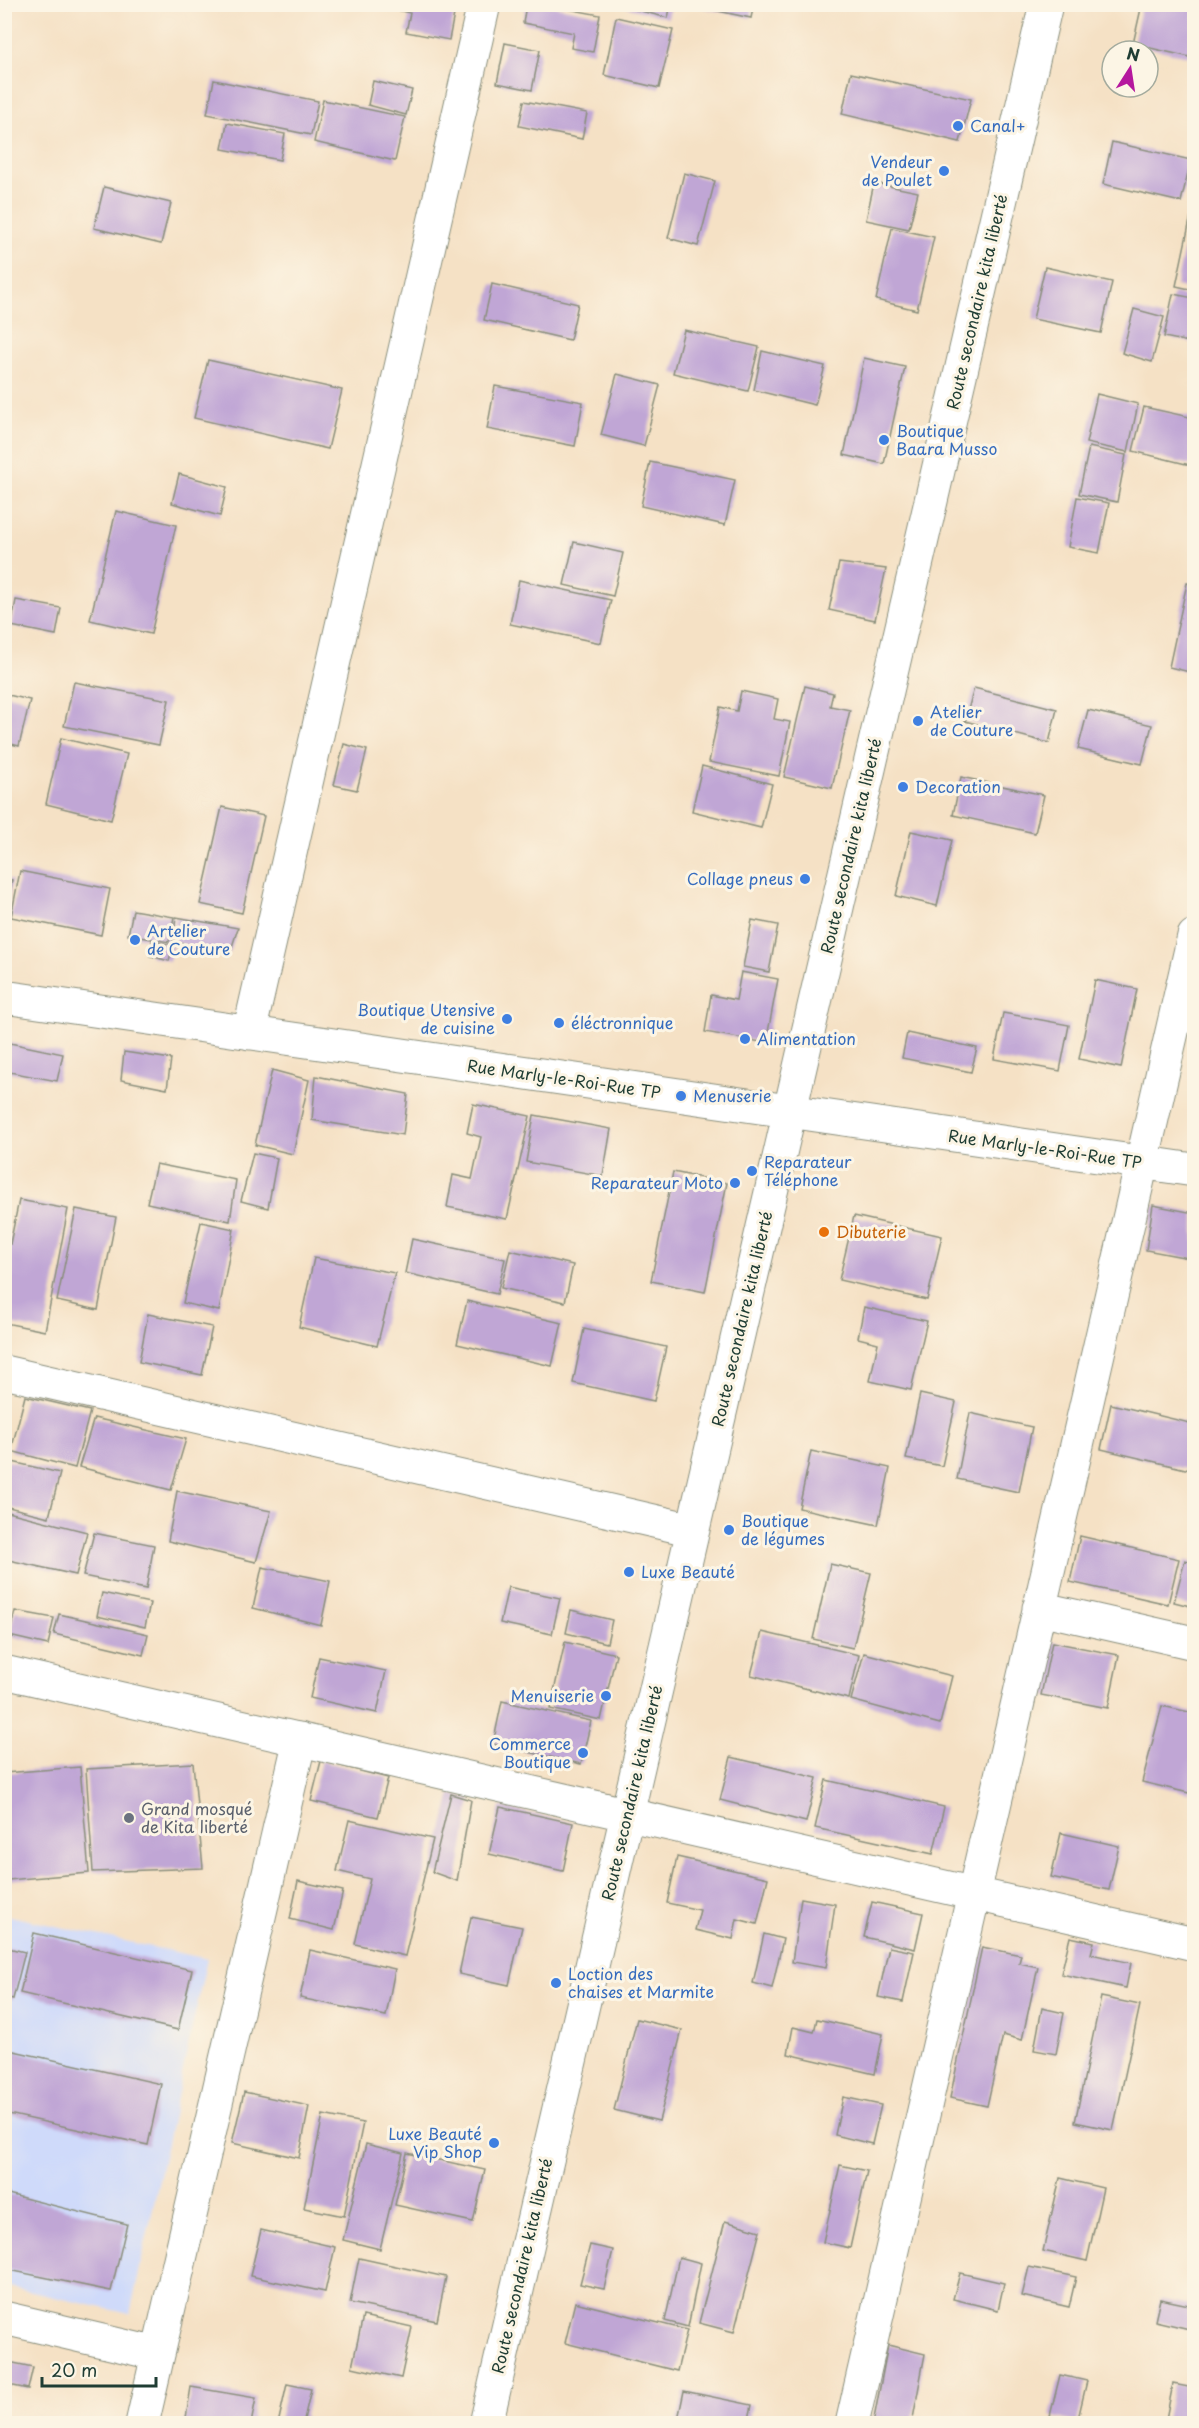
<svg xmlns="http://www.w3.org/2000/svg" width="1199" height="2428" viewBox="0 0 1199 2428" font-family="'Playpen Sans',sans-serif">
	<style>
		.built { fill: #cfdafa }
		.building { fill: #c0a6d5 }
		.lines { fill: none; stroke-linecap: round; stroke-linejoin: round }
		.minor-casing { stroke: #8a8f7c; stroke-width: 35 }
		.minor { stroke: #fff; stroke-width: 33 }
		.shop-dot { fill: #3f7fe0; stroke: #fcf5e5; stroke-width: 2 }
		.food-dot { fill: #e8710a; stroke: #fcf5e5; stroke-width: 2 }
		.worship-dot { fill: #6b7280; stroke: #fcf5e5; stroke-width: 2 }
		.labels { text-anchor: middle; stroke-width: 6; stroke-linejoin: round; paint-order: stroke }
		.shop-label { font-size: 16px; fill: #366cbe; stroke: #fcf5e5; text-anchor: start }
		.street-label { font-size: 16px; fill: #1f3d34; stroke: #fcf5e5 }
		.food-label { font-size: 16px; fill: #c56008; stroke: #fcf5e5; text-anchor: start }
		.worship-label { font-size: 16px; fill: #5b616d; stroke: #fcf5e5; text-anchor: start }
	</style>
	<rect width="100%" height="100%" fill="#fcf5e5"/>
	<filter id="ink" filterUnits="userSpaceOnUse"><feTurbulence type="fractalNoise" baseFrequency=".0167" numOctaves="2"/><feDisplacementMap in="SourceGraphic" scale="12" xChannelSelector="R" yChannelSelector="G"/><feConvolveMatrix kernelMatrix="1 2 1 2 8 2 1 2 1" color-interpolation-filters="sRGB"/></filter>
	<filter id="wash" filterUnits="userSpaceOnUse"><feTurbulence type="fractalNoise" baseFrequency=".008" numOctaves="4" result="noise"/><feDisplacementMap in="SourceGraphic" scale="24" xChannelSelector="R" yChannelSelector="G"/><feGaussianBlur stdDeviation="1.35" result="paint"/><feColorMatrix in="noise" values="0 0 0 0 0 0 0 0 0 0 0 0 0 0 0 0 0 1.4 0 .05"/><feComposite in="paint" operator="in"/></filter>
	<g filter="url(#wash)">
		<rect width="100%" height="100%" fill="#f5e1c5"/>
		<path class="built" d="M5,1915L207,1959L130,2314L5,2286Z"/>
		<g id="blocks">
			<path class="building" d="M371,4H456L449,40L406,32L410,13Z
				M614,4H671L668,18Z
				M700,4H754L751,18L699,7Z
				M1142,4H1172L1194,9V58L1133,44Z
				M526,5H547L600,15L593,52L571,48L574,33L523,23Z
				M616,17L673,30L659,88L604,75Z
				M505,43L540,50L532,90L497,83Z
				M851,73L971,99L960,142L842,114Z
				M214,80L318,101L311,135L207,114Z
				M373,81L412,90L406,115L368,105Z
				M323,100L405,117L395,161L314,142Z
				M524,101L587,113L582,139L519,126Z
				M227,123L285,134L280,160L222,149Z
				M1112,142L1191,160L1181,202L1103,184Z
				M684,173L715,181L698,246L668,238Z
				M874,183L918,192L909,229L866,220Z
				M104,187L171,203L161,244L94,228Z
				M1193,206L1194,207V290L1176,286Z
				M892,228L934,237L917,310L876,300Z
				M1045,267L1112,282L1101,333L1033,319Z
				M492,284L578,304L570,340L484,320Z
				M1173,294L1194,298V343L1164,337Z
				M1134,309L1164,317L1152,362L1122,353Z
				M684,330L759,347L748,391L673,373Z
				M762,351L825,366L815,405L754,390Z
				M864,358L905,367L884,464L844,455Z
				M208,360L342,390L328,449L194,418Z
				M617,374L660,385L644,446L601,435Z
				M495,386L583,402L575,446L487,429Z
				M1097,394L1138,404L1128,452L1086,443Z
				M1144,407L1194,418V466L1133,451Z
				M1089,447L1126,455L1117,502L1079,494Z
				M650,462L735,480L725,525L641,506Z
				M179,474L227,487L220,516L172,503Z
				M1077,497L1109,503L1099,553L1068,547Z
				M116,511L176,525L151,634L90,620Z
				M574,542L623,553L613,596L564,585Z
				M839,563L886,569L875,620L829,610Z
				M519,580L611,600L601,643L510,624Z
				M1187,583L1194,584V673L1169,667Z
				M16,600L61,608L56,635L11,626Z
				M74,682L169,700L159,745L64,726Z
				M805,686L833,693L830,706L850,710L832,788L784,777Z
				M974,688L1057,709L1049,743L965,721Z
				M741,691L778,699L774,719L790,722L779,776L709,762L720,707L737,711Z
				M4,694L30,700L19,746L4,742Z
				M1088,710L1152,725L1142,764L1078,749Z
				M61,738L127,754L111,820L46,804Z
				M344,744L367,750L357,790L334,785Z
				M702,766L772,784L761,828L692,811Z
				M961,777L1044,795L1035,833L953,815Z
				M222,807L264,816L242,913L200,904Z
				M911,831L952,840L937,906L896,896Z
				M20,871L110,889L101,935L11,917Z
				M4,879L12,880L6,913H4Z
				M133,910L174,917L169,942L128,935Z
				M176,917L238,928L230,953L173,942Z
				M752,920L778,925L769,972L743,967Z
				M152,941L173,945L169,961L150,956Z
				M741,972L778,979L766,1043L705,1032L711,995L736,1000Z
				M1095,980L1137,989L1121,1068L1079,1059Z
				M1003,1013L1069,1025L1060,1071L994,1059Z
				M907,1033L977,1048L971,1072L902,1058Z
				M10,1043L63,1054L57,1081L4,1071Z
				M124,1052L171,1059L167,1089L121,1080Z
				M272,1070L309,1080L293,1154L255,1145Z
				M316,1076L408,1094L403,1135L312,1120Z
				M473,1104L530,1116L507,1219L447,1207L453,1175L472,1179L481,1137L467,1133Z
				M534,1115L611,1129L603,1176L526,1162Z
				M253,1153L277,1158L268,1208L241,1201Z
				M156,1164L236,1180L230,1221L147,1203Z
				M673,1172L727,1183L705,1292L651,1281Z
				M19,1200L68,1209L45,1331L5,1323V1243L10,1244Z
				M1153,1205L1194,1213V1259L1146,1250Z
				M76,1209L116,1217L98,1310L57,1301Z
				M854,1216L942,1236L927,1300L839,1280Z
				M201,1222L234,1229L219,1311L183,1303Z
				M412,1239L505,1259L497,1294L405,1273Z
				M510,1250L573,1265L565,1302L501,1288Z
				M314,1258L395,1273L377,1346L299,1327Z
				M467,1301L562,1323L552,1366L457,1344Z
				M864,1307L927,1321L911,1390L870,1381L878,1343L858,1338Z
				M148,1314L212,1327L202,1375L139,1362Z
				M584,1329L666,1347L654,1401L573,1383Z
				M920,1394L956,1402L942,1466L906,1459Z
				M25,1396L90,1411L75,1468L11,1451Z
				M1111,1404L1194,1424V1471L1101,1449Z
				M970,1413L1032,1427L1019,1492L957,1479Z
				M94,1418L186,1439L171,1490L79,1467Z
				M811,1451L890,1468L878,1525L799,1508Z
				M8,1461L60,1473L49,1517L4,1506V1474Z
				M177,1491L271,1511L256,1562L168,1541Z
				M4,1511L87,1532L76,1575L4,1559Z
				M94,1533L154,1545L146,1589L83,1576Z
				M1080,1536L1179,1559L1168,1604L1070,1582Z
				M1185,1560L1194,1563V1607L1174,1602Z
				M830,1564L871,1573L853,1648L813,1639Z
				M262,1567L330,1581L321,1625L253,1608Z
				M508,1587L560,1598L552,1634L500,1623Z
				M102,1593L150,1603L145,1627L97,1616Z
				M571,1610L612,1620L607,1643L566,1633Z
				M15,1611L54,1618L48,1645L9,1636Z
				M59,1614L148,1634L143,1655L54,1634Z
				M762,1632L859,1655L849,1699L751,1675Z
				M565,1642L616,1654L601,1720L550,1709Z
				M1052,1642L1119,1655L1108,1708L1041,1695Z
				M864,1653L952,1676L940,1724L851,1700Z
				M319,1657L386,1671L377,1713L310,1698Z
				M502,1701L591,1721L581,1764L493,1744Z
				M1162,1706L1194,1713V1772L1189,1793L1142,1782Z
				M731,1757L817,1778L806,1822L720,1800Z
				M321,1761L388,1778L378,1817L311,1801Z
				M193,1763L203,1868L93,1872L86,1769Z
				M80,1767L89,1873L8,1880L4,1838V1773Z
				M826,1780L944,1807L933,1854L815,1828Z
				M451,1794L471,1800L457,1881L432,1872Z
				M500,1807L573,1823L563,1871L489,1854Z
				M349,1820L433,1839L405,1956L355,1944L370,1879L337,1871Z
				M1061,1833L1119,1846L1109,1890L1051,1877Z
				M677,1857L768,1878L757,1924L737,1919L733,1939L695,1930L700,1910L667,1903Z
				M298,1881L343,1891L334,1930L290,1919Z
				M801,1898L835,1904L826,1968L792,1962Z
				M872,1902L923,1913L915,1949L864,1937Z
				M471,1917L522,1927L509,1985L459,1974Z
				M34,1933L192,1970L178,2030L20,1993Z
				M764,1934L783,1939L772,1988L753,1983Z
				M1070,1937L1094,1942L1091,1954L1131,1963L1126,1988L1061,1974Z
				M4,1947L25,1952L13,1999L4,1997Z
				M889,1947L914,1952L903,2002L878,1997Z
				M982,1947L1021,1955L1019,1963L1038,1967L1022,2040L1003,2035L987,2106L950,2098Z
				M310,1950L395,1969L386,2016L300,1998Z
				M1101,1997L1140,2005L1113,2130L1075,2122Z
				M1042,2008L1064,2013L1056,2054L1034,2050Z
				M637,2019L682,2030L659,2121L614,2110Z
				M817,2019L883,2034L875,2074L788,2054L793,2027L814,2032Z
				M5,2049L161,2084L148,2145L4,2113Z
				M244,2092L309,2106L299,2158L232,2143Z
				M843,2097L881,2105L872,2144L835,2135Z
				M323,2115L363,2123L344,2216L304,2208Z
				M366,2144L403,2153L380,2249L343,2240Z
				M407,2153L485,2170L473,2222L395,2205Z
				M840,2165L867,2171L850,2248L823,2242Z
				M1060,2178L1103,2188L1087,2261L1043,2251Z
				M4,2193L127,2224L111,2291L4,2269Z
				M725,2221L760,2231L734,2332L699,2323Z
				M261,2230L335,2247L325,2292L250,2276Z
				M590,2245L613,2250L604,2289L580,2284Z
				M679,2257L701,2263L688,2327L665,2321Z
				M359,2258L446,2277L437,2321L350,2303Z
				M1029,2267L1076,2277L1069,2307L1022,2296Z
				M960,2273L1004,2283L998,2310L953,2299Z
				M1160,2299L1194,2306V2330L1155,2321Z
				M575,2302L687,2330L677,2371L565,2343Z
				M363,2316L412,2327L401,2378L352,2367Z
				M888,2345L925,2354L912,2424H873Z
				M4,2361L33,2367L28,2389L4,2384Z
				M1060,2375L1087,2381L1077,2423L1050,2416Z
				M287,2384L311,2389L303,2424H278Z
				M1173,2384L1194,2388V2424H1165Z
				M191,2387L256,2398L251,2424H185Z
				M684,2391L752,2405L748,2424H677Z"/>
		</g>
	</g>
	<g filter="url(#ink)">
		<use href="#blocks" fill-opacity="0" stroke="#8a8f7c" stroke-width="1.5"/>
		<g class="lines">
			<g class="minor-casing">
				<path id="minor" d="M4,997L1194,1170
					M249,1033L484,4
					M4,1372L693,1530
					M1039,1608L1194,1643
					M4,1672L1194,1944
					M4,2318L158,2354
					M142,2424L300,1739
					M486,2424L1046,4
					M852,2424L1194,936"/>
			</g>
			<use href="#minor" class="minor"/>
		</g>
	</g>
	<g class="shop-dot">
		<circle cx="958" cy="126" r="6"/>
		<circle cx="944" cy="171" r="6"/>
		<circle cx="884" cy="440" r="6"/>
		<circle cx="918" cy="721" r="6"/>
		<circle cx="903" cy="787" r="6"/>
		<circle cx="805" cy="879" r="6"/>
		<circle cx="135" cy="940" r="6"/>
		<circle cx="507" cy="1019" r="6"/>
		<circle cx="559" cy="1023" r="6"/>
		<circle cx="745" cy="1039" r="6"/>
		<circle cx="681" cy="1096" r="6"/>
		<circle cx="752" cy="1171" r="6"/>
		<circle cx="735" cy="1183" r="6"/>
		<circle cx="729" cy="1530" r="6"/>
		<circle cx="629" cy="1572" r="6"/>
		<circle cx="606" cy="1696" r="6"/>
		<circle cx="583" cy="1753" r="6"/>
		<circle cx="556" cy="1983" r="6"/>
		<circle cx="494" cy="2143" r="6"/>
	</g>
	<circle class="food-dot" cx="824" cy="1232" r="6"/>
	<circle class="worship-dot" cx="129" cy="1818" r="6"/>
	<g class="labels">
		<g class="shop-label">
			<text x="970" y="132">Canal+</text>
			<text x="932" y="168" text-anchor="end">Vendeur<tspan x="932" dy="18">de Poulet</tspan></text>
			<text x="896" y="437">Boutique<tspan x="896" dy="18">Baara Musso</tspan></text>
			<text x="930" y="718">Atelier<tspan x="930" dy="18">de Couture</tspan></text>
			<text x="915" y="793">Decoration</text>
			<text x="793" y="885" text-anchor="end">Collage pneus</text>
			<text x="147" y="937">Artelier<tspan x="147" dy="18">de Couture</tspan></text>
			<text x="495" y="1016" text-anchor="end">Boutique Utensive<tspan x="495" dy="18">de cuisine</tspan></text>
			<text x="571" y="1029">éléctronnique</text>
			<text x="757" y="1045">Alimentation</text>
			<text x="693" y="1102">Menuserie</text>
			<text x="764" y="1168">Reparateur<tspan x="764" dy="18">Téléphone</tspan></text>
			<text x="723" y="1189" text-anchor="end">Reparateur Moto</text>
			<text x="741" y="1527">Boutique<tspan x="741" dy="18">de légumes</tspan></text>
			<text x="641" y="1578">Luxe Beauté</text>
			<text x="594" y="1702" text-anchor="end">Menuiserie</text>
			<text x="571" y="1750" text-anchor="end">Commerce<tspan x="571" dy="18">Boutique</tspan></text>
			<text x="568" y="1980">Loction des<tspan x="568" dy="18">chaises et Marmite</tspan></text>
			<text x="482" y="2140" text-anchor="end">Luxe Beauté<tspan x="482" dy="18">Vip Shop</tspan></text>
		</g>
		<g class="street-label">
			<text transform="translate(977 302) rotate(-77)" y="6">Route secondaire kita liberté</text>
			<text transform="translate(851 846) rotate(-77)" y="6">Route secondaire kita liberté</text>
			<text transform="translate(564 1079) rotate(8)" y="6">Rue Marly-le-Roi-Rue TP</text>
			<text transform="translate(1045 1149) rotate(8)" y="6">Rue Marly-le-Roi-Rue TP</text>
			<text transform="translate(742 1319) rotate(-77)" y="6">Route secondaire kita liberté</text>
			<text transform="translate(632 1793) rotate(-77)" y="6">Route secondaire kita liberté</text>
			<text transform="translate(522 2266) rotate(-77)" y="6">Route secondaire kita liberté</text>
		</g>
		<g class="food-label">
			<text x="836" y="1238">Dibuterie</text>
		</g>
		<g class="worship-label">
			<text x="141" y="1815">Grand mosqué<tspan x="141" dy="18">de Kita liberté</tspan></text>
		</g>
	</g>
	<rect width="1199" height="2428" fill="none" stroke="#fcf5e5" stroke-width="24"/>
	<g transform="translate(1130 69) rotate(12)"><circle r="28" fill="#fcf5e5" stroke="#a4ab9e" stroke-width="1.5"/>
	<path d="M0-4.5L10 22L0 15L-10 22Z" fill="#b5179e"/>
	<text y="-9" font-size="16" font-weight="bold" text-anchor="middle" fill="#1f3d34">N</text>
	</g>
	<path d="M42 2377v9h114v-9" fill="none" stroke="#1f3d34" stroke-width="3"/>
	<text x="51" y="2377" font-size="18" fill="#1f3d34" stroke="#fcf5e5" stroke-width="4.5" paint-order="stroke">20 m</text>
</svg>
